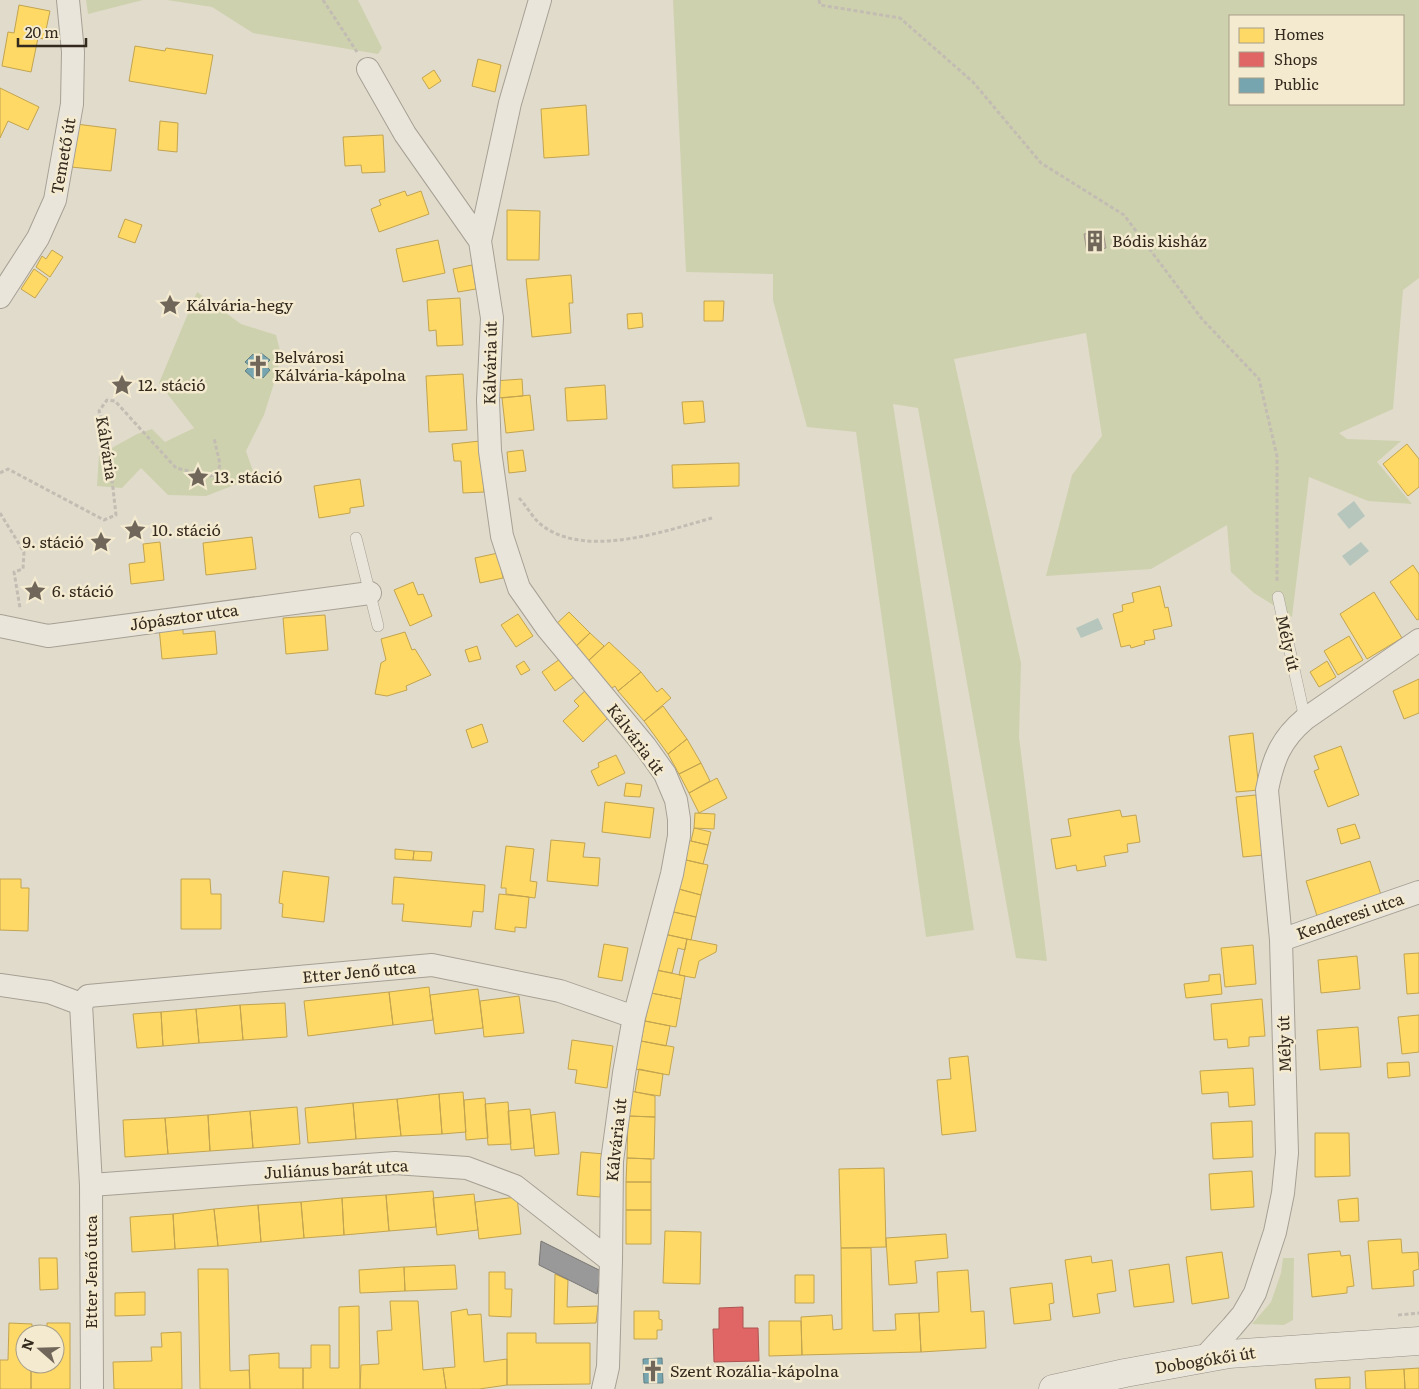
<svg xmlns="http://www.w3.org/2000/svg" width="1419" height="1389" viewBox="0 0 1419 1389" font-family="Literata,serif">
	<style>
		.green { fill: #ced1ae; fill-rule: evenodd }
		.water { fill: #b6c6bd }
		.homes { fill: #ffd966; stroke: #c2a450 }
		.shops { fill: #e06666; stroke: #ac5450 }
		.public { fill: #76a5af; stroke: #628083 }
		.industry { fill: #999; stroke: #7a7774 }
		.building { fill: #c5baac; stroke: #a1978a }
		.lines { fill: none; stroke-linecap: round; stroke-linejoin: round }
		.service-casing { stroke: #a6a094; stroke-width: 12 }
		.minor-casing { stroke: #a6a094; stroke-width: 24 }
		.secondary-casing { stroke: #958f84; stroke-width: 29 }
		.path { stroke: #c2bcb3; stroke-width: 3; stroke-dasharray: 4 2.5; stroke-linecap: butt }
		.service { stroke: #eae5db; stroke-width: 11 }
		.minor { stroke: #eae5db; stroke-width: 22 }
		.secondary { stroke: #eae5db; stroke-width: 28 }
		.labels { text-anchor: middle; stroke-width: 5; stroke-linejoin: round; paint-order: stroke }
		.street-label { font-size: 16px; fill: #33291d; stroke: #f3ead0 }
		.poi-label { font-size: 16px; fill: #33291d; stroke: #f3ead0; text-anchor: start }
	</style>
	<rect width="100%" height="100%" fill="#e1dbcb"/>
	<path class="green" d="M86,0H143L88,14Z
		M167,0H358L382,48L378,54L253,33L212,7Z
		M673,0H1419V278L1403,290L1393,409L1339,433L1347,439L1401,441L1377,462L1412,504L1368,501L1309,477L1292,617L1254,593L1231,572L1227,525L1151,569L1046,576L1072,475L1102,436L1086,333L954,359L1021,663L1019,737L1047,961L1016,958L918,408L893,404L974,930L926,937L856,432L807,427L773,300V274L686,272ZM1230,16H1403V104H1230Z
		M197,292L241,324L276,335L281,355L275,380L264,415L246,451L255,477L206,496L168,495L141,468L122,488L97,486L99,455L137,434L152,429L165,442L194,428L159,383Z
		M1283,1258H1294L1293,1320L1284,1325L1252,1324L1271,1302L1281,1273Z"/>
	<path class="water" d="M1354,501L1365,516L1349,529L1337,514Z
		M1361,542L1369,551L1350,566L1342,556Z
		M1098,618L1103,629L1081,638L1076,628Z"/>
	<path class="homes" d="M19,5L50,11L44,39L38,38L31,72L2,66L8,32L14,33Z
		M135,46L165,51L166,48L213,55L206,94L129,81Z
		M478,59L501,65L495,92L472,86Z
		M434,70L441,81L429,89L422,78Z
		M0,88L39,107L28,130L8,121L0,138Z
		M586,105L589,155L544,158L541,109Z
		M160,121L178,123L177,152L158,150Z
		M76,124L116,129L111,171L71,167Z
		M383,135L385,172L362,173L361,165L345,166L343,137Z
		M405,191L407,196L421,191L429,214L379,232L371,209L381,205L379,200Z
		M507,210L540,211L539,260H507Z
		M125,219L142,225L135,243L118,237Z
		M438,240L445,273L403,282L396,249Z
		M52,250L63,257L50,277L36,267L42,256L46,259Z
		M472,265L476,289L458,292L453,269Z
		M34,269L48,279L35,298L21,289Z
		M571,275L573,303H569L571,333L532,337L526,279Z
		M460,298L463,345L437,346L436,330L429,331L427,300Z
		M704,301H724L723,321H704Z
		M642,313L643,327L628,329L627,314Z
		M463,374L467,430L429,432L426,376Z
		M522,379L523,396L496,398L494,381Z
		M605,385L607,419L567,421L565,388Z
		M530,395L534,430L506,433L502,398Z
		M703,401L705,422L684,424L682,402Z
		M480,441L484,492L463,493L461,461H454L452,444Z
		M1407,444L1419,459V487L1408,496L1383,464Z
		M523,450L526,471L509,473L507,452Z
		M739,463V486L673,488L672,465Z
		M360,479L364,506L350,508V513L319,518L314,486Z
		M252,537L256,569L206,575L203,543Z
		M160,542L164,580L131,584L129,564L145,562L143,544Z
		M498,553L503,578L480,583L475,558Z
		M1413,565L1419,574V619L1417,620L1390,582Z
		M413,582L418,595L423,594L432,616L410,626L394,590Z
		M1160,586L1165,608L1168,607L1172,626L1153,630L1155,639L1144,641L1145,644L1131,648L1130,645L1121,647L1113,614L1123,611L1122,605L1134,602L1132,593Z
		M1374,592L1402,638L1367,659L1340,614Z
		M569,612L590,633L574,648L553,627Z
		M518,614L533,636L516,647L501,625Z
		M325,615L328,650L286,654L283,618Z
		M183,625V634L215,631L217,654L162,659L159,627Z
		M405,632L412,650L415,649L431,675L406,686L407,690L387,696L375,694L381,663L386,660L381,639Z
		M590,633L604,646L587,662L574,648Z
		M1349,636L1363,660L1338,675L1324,651Z
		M609,642L641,672L618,691L615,686L612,688L587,662Z
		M477,646L481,659L469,662L465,650Z
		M560,659L574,677L555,691L542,672Z
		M524,661L530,670L521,675L516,666Z
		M1327,661L1336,677L1319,687L1310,672Z
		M641,672L657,692L662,688L671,698L644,721L618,691Z
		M1419,679V713L1404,719L1393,691Z
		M586,690L610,716L583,742L563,721L579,706L574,701Z
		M663,706L687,739L668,754L644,721Z
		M482,724L488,742L472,748L466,730Z
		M1253,733L1259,790L1236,792L1229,736Z
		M687,739L701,763L679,774L668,754Z
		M1341,746L1359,795L1328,807L1314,771L1319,769L1314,756Z
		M616,755L625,773L598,786L591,771L599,767L598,763Z
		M701,763L710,781L689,793L679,774Z
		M717,778L727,798L699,813L689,793Z
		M626,783L642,785L640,797L624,796Z
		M1256,795L1263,855L1243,857L1236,797Z
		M605,802L654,808L650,838L602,832Z
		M1120,810L1122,817L1136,815L1140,842L1127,844L1128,852L1104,856L1106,866L1077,871L1076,865L1056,869L1051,839L1071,836L1068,819Z
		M695,813L715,814L714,829L694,828Z
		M1355,824L1360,838L1341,844L1337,829Z
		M694,828L711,832L708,845L691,841Z
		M551,840L585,843L583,857L600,858L598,886L547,881Z
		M687,840L708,845L703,864L682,859Z
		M506,846L534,849L530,881L537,882L535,898L506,894V888H501Z
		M395,849L414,851L413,860L395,859Z
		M414,851L432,852L431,861L413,860Z
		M682,859L708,865L701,895L675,888Z
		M1370,861L1382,898L1318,919L1306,881Z
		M283,871L329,877L324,922L282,917L283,904L279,903Z
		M394,877L485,885L483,912L473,911L471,927L402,921L404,904H392Z
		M0,879H21V888H29L28,931L0,930Z
		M181,879H210L211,894H221V929H181Z
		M675,888L701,895L696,917L669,911Z
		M499,894L529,897L526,928L515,927V932L495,929Z
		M669,911L696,917L691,940L664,934Z
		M664,934L687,939L685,950L678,948L672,973L656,970Z
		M687,939L717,945L716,952L699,961L695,978L679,975Z
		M604,944L628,948L622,981L598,977Z
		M1253,945L1256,984L1225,987L1221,948Z
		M1419,953V993L1407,994L1404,954Z
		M1357,956L1360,989L1321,993L1318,960Z
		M656,970L685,976L681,999L651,993Z
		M1220,974L1222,994L1186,998L1184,984L1209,981V975Z
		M429,987L433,1020L393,1025L389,992Z
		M478,989L483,1028L435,1034L430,995Z
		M389,992L393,1025L308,1036L304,1001Z
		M651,993L681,999L676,1027L645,1021Z
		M519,996L524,1033L484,1037L480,1001Z
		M1262,999L1265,1036L1249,1037V1046L1228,1048L1227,1039L1214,1040L1211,1004Z
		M285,1003L287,1037L243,1040L240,1005Z
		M240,1005L243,1040L199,1043L196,1009Z
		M196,1009L199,1043L163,1046L161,1012Z
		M161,1012L163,1046L137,1048L133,1014Z
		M1419,1015V1052L1402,1054L1398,1017Z
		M645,1021L670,1026L666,1046L641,1041Z
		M1358,1027L1361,1067L1320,1070L1317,1030Z
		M572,1040L613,1046L607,1088L575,1083L577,1070L568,1069Z
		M641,1041L674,1047L669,1075L635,1069Z
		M968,1056L976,1131L942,1135L937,1080L951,1079L949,1058Z
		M1409,1062L1410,1076L1388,1078L1387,1063Z
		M1253,1068L1255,1105L1229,1107L1228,1092L1202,1094L1200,1071Z
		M639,1069L663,1074L660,1096L635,1092Z
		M631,1091L655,1096V1117L628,1116Z
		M463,1092L466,1132L442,1134L439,1094Z
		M439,1094L442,1134L401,1136L397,1099Z
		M485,1098L488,1138L466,1140L464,1100Z
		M397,1099L401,1136L356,1139L353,1103Z
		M508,1102L511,1144L488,1145L485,1104Z
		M353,1103L356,1139L308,1143L305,1108Z
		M297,1107L300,1144L253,1148L250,1111Z
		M530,1109L534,1148L511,1150L508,1111Z
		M250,1111L253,1148L210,1151L208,1115Z
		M555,1112L559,1154L535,1156L531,1115Z
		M208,1115L210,1151L168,1154L165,1118Z
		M628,1116L655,1117L654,1159L627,1158Z
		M165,1118L168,1154L125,1157L123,1120Z
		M1252,1121L1253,1157L1213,1159L1211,1123Z
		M1315,1133H1349L1350,1176L1315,1177Z
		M581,1152L604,1154L600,1197L577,1195Z
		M627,1158L651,1159V1182H626Z
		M884,1168L886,1247L841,1248L839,1169Z
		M1252,1171L1254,1207L1211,1210L1209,1174Z
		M626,1182H651V1210H626Z
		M433,1191L436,1227L389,1231L386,1195Z
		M474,1194L478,1230L437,1235L433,1198Z
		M386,1195L389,1231L344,1235L342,1198Z
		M517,1197L521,1234L479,1239L475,1202Z
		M342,1198L344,1235L304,1238L301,1202Z
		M1358,1198L1359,1221L1340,1222L1338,1200Z
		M301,1202L304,1238L261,1242L258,1205Z
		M258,1205L261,1242L218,1246L214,1209Z
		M214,1209L218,1246L175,1249L173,1214Z
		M626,1210H651V1244H626Z
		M173,1214L175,1249L132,1252L130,1217Z
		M665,1231L701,1232L700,1284L663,1283Z
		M946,1234L948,1258L915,1261L917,1283L889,1285L886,1238Z
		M1401,1239L1402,1253L1418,1252L1419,1269L1413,1271L1414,1286L1372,1289L1368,1241Z
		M841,1248H871L873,1331L896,1330L895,1314L919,1313L921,1352L802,1355L801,1317L832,1315L833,1330L842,1329Z
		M1340,1251L1341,1256L1350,1255L1354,1286L1347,1287V1293L1312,1297L1308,1254Z
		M1222,1252L1229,1298L1192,1304L1186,1257Z
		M1091,1256L1092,1263L1112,1260L1116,1291L1097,1294L1100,1313L1073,1317L1065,1260Z
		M39,1258H57L58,1289L40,1290Z
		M1169,1264L1174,1302L1134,1307L1129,1270Z
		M455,1265L457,1289L405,1291L404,1267Z
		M404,1267L405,1291L360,1293L359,1270Z
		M198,1269H228L230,1371L249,1370L250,1389H200Z
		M968,1270L971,1312L984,1311L986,1348L921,1352L919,1313L939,1312L937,1272Z
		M489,1272H505V1289H512L511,1317L489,1316Z
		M555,1274L568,1280L567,1307L598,1306L596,1323L554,1324Z
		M795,1275H814V1303H795Z
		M1052,1283L1054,1303L1049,1304L1051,1320L1014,1324L1010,1288Z
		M145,1292V1315L115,1316V1293Z
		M390,1301H418L423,1370L443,1368L446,1389H360L361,1365L379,1364L377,1331L392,1330Z
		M359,1306L360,1389H303V1368H311V1345H330V1368H339V1307Z
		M467,1309L468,1315L481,1314L484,1362L507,1359V1385L479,1389H446L443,1368L455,1367L451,1312Z
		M634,1311H659V1319L662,1320V1330H657V1339H634Z
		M769,1321H801L802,1355L769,1356Z
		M9,1323L32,1324V1334H25V1364H31V1389H0V1360H8Z
		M47,1323H70V1389H31V1364H55V1334H47Z
		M181,1332L182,1389H114L113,1362L152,1361L151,1347H162L161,1333Z
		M507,1333H536V1343H590V1384L507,1385Z
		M279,1353V1368H303V1389H250L249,1355Z
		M1419,1368V1389H1405L1404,1369Z
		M1404,1369L1405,1389H1366L1365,1371Z
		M1350,1377V1389H1316L1315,1379Z"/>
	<path class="shops" d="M743,1307V1328H758L759,1361L714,1362L713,1329H719V1308Z"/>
	<path class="public" d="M261,353L270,360L265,365L270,370L263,378L258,374L254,379L245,371L250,366L245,362L253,354L257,358Z
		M662,1358L663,1383H644L643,1359Z"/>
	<path class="industry" d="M541,1241L601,1271L597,1294L539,1265Z"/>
	<path class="building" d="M1103,231L1106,248L1087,252L1084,234Z"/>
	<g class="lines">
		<g class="service-casing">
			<path id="service" d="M356,538L378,626
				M1278,597L1305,719"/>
		</g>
		<g class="minor-casing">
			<path id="minor" d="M540,0L510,103L480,241L492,318L488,400L490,451L502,536L519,588L547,628L645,746L665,774L676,800L679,819V836L672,874L634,1017L624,1073L612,1161L611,1261L608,1367L603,1389
				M368,69L405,134L480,241
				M0,297L38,238L55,200L72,104L73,52L68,0
				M0,626L48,636L370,593
				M1281,940L1419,892
				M0,985L49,992L81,1004
				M91,1185L395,1163L467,1168L515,1186L611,1261
				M1202,1360L1232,1327L1243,1314L1255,1293L1275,1232L1283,1193L1287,1153L1281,940L1267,790C1273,759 1281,739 1305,719L1419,640
				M92,1389L91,1185L81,1004L88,996L432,965L560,991L634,1017"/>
		</g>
		<g class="secondary-casing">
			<path id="secondary" d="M1053,1389L1125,1373L1229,1354L1419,1341"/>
		</g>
		<path class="path" d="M323,0L357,52
			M819,0L820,5L900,18L973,82L1041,163L1124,215L1202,319L1259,379L1277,456V582
			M0,473L8,469L104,520L116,515L108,444L99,411L107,400L115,401L176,468L210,476L218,473L220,464L214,438
			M519,498C526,505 531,515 538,522C581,561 665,531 712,518
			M0,513L24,552L23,569L14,572L20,608
			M1398,1315L1419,1313"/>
		<use href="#service" class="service"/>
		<use href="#minor" class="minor"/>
		<use href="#secondary" class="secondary"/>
	</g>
	<defs>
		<g id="building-bare" transform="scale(1.725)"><path d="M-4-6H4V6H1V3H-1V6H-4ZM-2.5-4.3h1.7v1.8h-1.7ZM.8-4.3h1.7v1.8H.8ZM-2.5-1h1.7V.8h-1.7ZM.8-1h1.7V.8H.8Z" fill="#70675a" stroke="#f3ead0" stroke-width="2.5" paint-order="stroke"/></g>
		<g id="sight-bare" transform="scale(1.725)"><path d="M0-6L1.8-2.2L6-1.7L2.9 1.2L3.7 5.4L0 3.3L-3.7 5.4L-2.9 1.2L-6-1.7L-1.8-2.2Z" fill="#70675a" stroke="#f3ead0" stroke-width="2.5" paint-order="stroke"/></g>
		<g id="church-bare" transform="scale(1.725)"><path d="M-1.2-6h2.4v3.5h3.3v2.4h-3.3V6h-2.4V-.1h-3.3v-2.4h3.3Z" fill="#70675a" stroke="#f3ead0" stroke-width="2.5" paint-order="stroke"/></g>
	</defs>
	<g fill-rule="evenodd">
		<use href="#building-bare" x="1095" y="241"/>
		<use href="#sight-bare" x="170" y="305"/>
		<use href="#church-bare" x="258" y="366"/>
		<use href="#sight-bare" x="122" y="385"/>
		<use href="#sight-bare" x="198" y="477"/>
		<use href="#sight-bare" x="135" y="530"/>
		<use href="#sight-bare" x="101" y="542"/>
		<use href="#sight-bare" x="35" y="591"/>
		<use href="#church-bare" x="653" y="1371"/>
	</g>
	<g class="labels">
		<g class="street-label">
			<text transform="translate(63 156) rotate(-80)" y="6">Temető út</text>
			<text transform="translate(490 363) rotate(-89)" y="6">Kálvária út</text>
			<text transform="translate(107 448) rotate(81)" y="6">Kálvária</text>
			<text transform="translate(184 617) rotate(-8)" y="6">Jópásztor utca</text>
			<text transform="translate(1288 643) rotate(77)" y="6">Mély út</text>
			<text transform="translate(636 739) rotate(53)" y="6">Kálvária út</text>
			<text transform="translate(1350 916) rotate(-19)" y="6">Kenderesi utca</text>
			<text transform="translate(359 972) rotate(-5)" y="6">Etter Jenő utca</text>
			<text transform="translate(1284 1044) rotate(-92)" y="6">Mély út</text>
			<text transform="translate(616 1140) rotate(-84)" y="6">Kálvária út</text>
			<text transform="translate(336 1169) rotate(-3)" y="6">Juliánus barát utca</text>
			<text transform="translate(91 1272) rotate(-90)" y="6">Etter Jenő utca</text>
			<text transform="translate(1205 1360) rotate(-9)" y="6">Dobogókői út</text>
		</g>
		<g class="poi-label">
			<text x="1112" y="247">Bódis kisház</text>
			<text x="186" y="311">Kálvária-hegy</text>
			<text x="274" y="363">Belvárosi<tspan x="274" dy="18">Kálvária-kápolna</tspan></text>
			<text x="138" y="391">12. stáció</text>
			<text x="214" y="483">13. stáció</text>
			<text x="152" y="536">10. stáció</text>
			<text x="84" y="548" text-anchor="end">9. stáció</text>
			<text x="52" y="597">6. stáció</text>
			<text x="670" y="1377">Szent Rozália-kápolna</text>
		</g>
	</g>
	<rect x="1229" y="15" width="175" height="90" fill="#f3ead0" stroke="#a69d88"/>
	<rect x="1239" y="28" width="25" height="15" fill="#ffd966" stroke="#a69d88"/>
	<text x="1274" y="40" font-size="15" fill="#33291d">Homes</text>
	<rect x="1239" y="52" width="25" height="15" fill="#e06666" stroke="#a69d88"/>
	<text x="1274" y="65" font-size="15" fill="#33291d">Shops</text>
	<rect x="1239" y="78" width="25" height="15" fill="#76a5af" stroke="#a69d88"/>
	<text x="1274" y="90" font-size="15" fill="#33291d">Public</text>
	<g transform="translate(40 1349) rotate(290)"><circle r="24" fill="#f3ead0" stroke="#a69d88"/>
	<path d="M0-4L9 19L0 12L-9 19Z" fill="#70675a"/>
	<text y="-8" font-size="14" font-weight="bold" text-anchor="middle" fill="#33291d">N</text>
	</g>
	<path d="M18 38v8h68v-8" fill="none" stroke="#33291d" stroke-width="2.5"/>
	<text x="25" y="38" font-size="15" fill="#33291d" stroke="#f3ead0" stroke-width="4" paint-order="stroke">20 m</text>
</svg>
